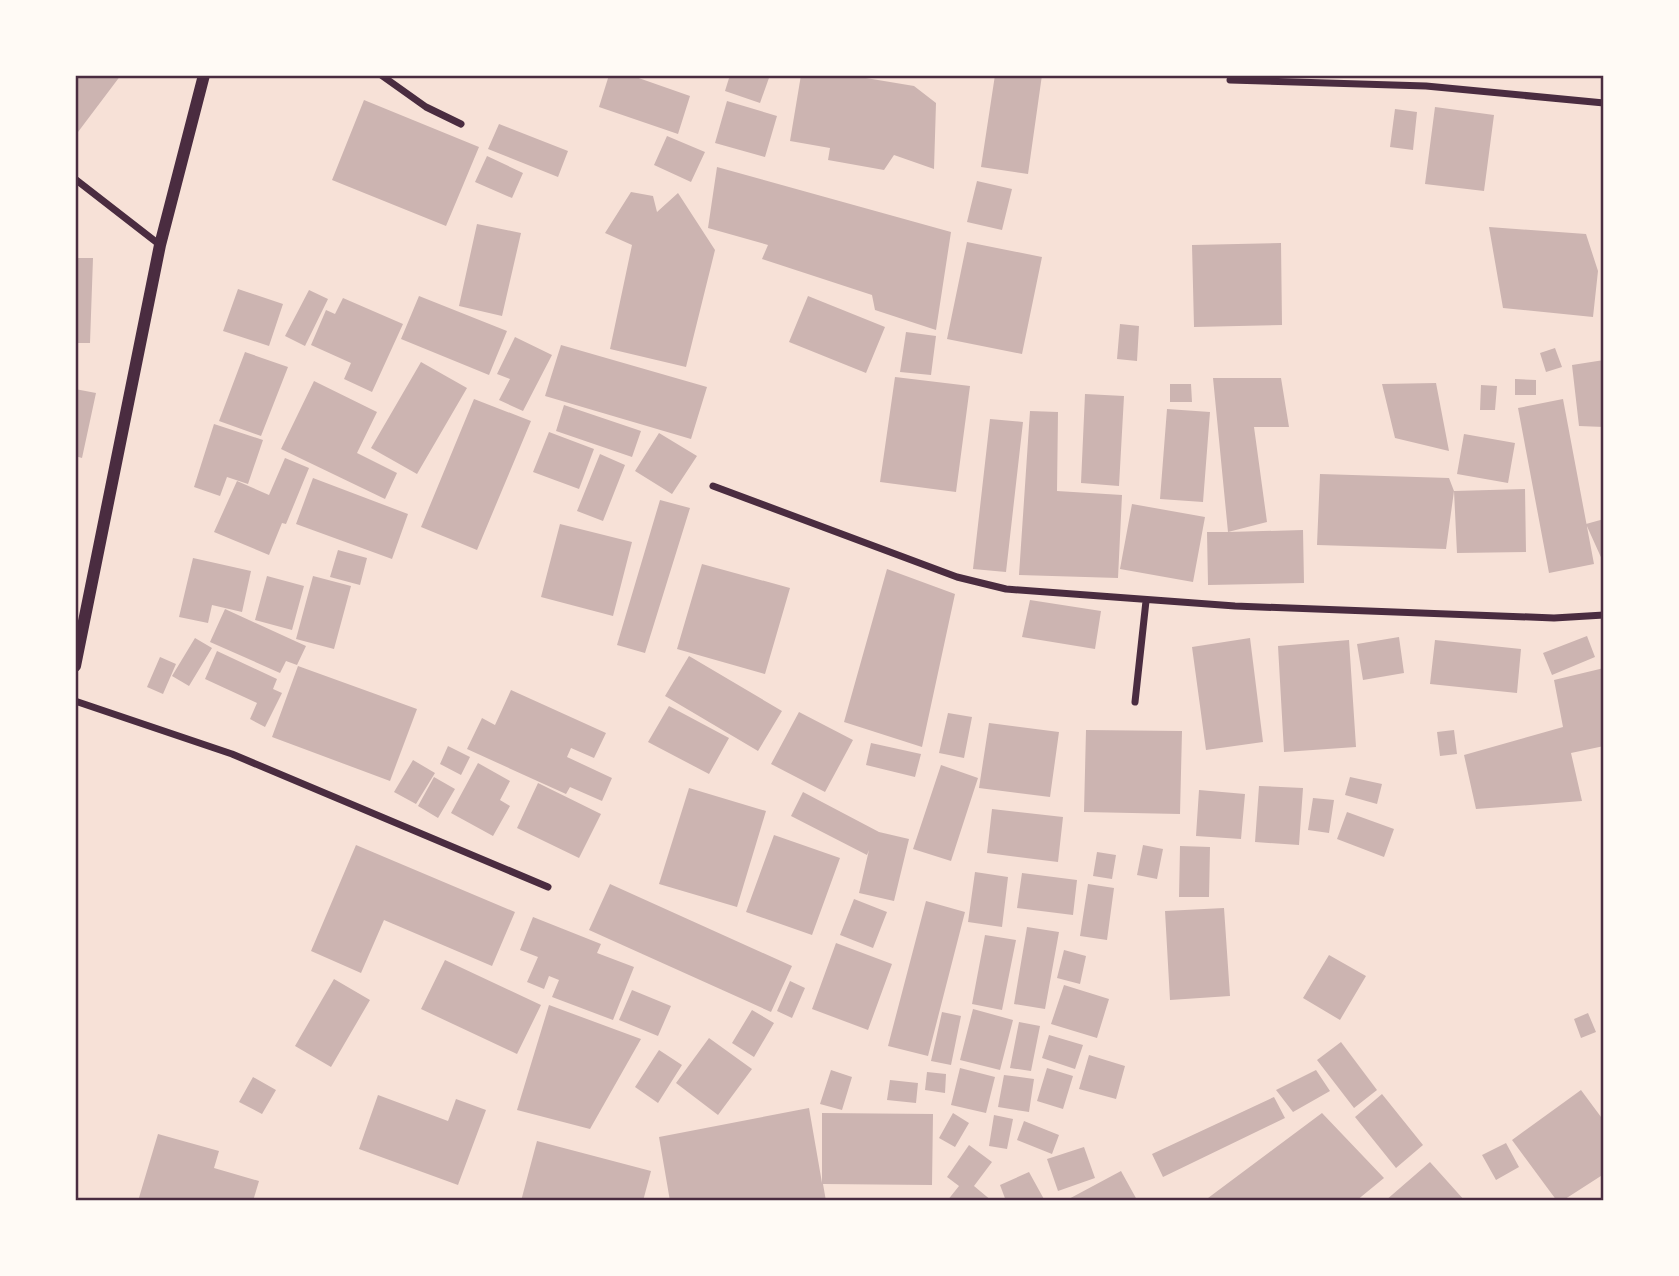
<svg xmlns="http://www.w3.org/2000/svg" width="1679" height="1276" viewBox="0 0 1679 1276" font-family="'Nunito Sans',sans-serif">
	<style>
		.building { fill: #ccb4b1 }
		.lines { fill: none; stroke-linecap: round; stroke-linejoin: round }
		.minor { stroke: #4a2c40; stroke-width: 7 }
		.tertiary { stroke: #4a2c40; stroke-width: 12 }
		.neatline { fill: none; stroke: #4a2c40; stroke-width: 2.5 }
	</style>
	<rect width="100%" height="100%" fill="#f7e1d7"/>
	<path class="building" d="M75,75H121L75,136Z
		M609,75H630L690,96L678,134L599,107Z
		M730,75H770L760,103L725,91Z
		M801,75H848L914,86L936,103L934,169L894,155L884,170L828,160L830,148L790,141Z
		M995,75H1042L1028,174L981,167Z
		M364,100L479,147L446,226L332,180Z
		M727,101L777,116L765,157L715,143Z
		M1435,107L1494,115L1484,191L1425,184Z
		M1395,109L1417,112L1413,150L1390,147Z
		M499,124L568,151L558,177L488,149Z
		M667,136L705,152L691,182L654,165Z
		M487,156L523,173L512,198L475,182Z
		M717,167L951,232L936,330L875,310L872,295L762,259L768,245L708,228Z
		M977,181L1012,189L1002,230L967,222Z
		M631,192L653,196L657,212L678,193L715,250L686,367L610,349L632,245L605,233Z
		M477,224L521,233L502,316L459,306Z
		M1489,227L1586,234L1598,271L1593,317L1503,308Z
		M967,242L1042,257L1022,354L947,339Z
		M1281,243L1282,325L1194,327L1192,245Z
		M75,258H93L90,343H75Z
		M238,289L283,304L269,346L223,331Z
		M309,290L328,299L305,346L285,336Z
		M419,296L507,331L489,375L401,339Z
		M808,296L885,327L866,373L789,342Z
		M343,298L403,324L372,392L344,379L351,363L311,345L326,310L335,314Z
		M1120,324L1139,326L1137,361L1117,359Z
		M906,332L936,336L931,375L900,372Z
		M515,337L552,355L523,411L499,400L510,379L497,374Z
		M561,345L707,387L691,439L545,396Z
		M1555,348L1562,367L1546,372L1540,353Z
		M245,352L288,367L261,436L219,421Z
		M1604,360V427L1579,426L1572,365Z
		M421,362L467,388L417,474L371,448Z
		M895,377L970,386L956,492L880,482Z
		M1213,378H1281L1289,427H1254L1267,522L1228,532L1303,530L1304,583L1208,585L1207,532H1228Z
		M1515,379L1536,380V395H1515Z
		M314,381L377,412L357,453L397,473L385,499L281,449Z
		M1436,383L1449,451L1395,438L1382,384Z
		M1170,384H1191L1192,402H1170Z
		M1481,385L1497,386L1495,410H1480Z
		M75,389L96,393L82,458L75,456Z
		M1085,394L1124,396L1119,486L1081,483Z
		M474,399L531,421L477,550L421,527Z
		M1563,399L1594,564L1549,573L1518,408Z
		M564,405L641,431L632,457L556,431Z
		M1167,409L1210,412L1203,502L1160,499Z
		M1030,411L1058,412L1057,491L1122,495L1118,578L1019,575Z
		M990,419L1023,422L1006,572L973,569Z
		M214,424L263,440L248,484L227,477L220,496L194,487Z
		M549,432L594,449L579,489L533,472Z
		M659,433L697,456L672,494L635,471Z
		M1464,434L1515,443L1508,483L1457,474Z
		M600,454L625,465L603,521L577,511Z
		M285,458L309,468L286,524L282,523L269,555L214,532L237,481L269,495Z
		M1320,474L1449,478L1454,491L1446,549L1317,545Z
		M313,478L408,514L392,559L296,524Z
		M1525,489L1526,552L1457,553L1454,491Z
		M660,500L690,508L645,653L617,645Z
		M1132,504L1205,517L1193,582L1120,569Z
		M1604,519V564L1586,524Z
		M560,524L632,542L613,616L541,597Z
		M338,550L367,558L360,585L330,577Z
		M193,558L251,571L242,612L212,605L208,623L179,617Z
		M702,564L790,588L765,674L677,649Z
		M887,569L955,594L922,747L844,722Z
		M267,576L304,586L292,630L255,620Z
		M313,576L351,586L334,649L296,639Z
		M1030,600L1101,611L1095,649L1022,637Z
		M225,609L306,646L297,665L286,661L280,673L210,642Z
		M1587,636L1595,657L1552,675L1543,653Z
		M1399,637L1404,673L1363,680L1357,644Z
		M195,638L212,648L189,686L172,676Z
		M1250,638L1263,742L1206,750L1192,647Z
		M1349,640L1356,747L1284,752L1278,646Z
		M1435,640L1521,649L1517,693L1430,684Z
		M217,651L277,679L273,689L282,693L265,727L250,719L257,703L205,679Z
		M689,656L782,711L758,751L665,696Z
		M160,657L176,664L163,694L147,687Z
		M298,666L417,709L390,781L272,737Z
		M1604,668V746L1571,753L1582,801L1476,809L1464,755L1563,727L1554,680Z
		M511,690L606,733L594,758L571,748L567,757L612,778L602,801L570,787L566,794L467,749L482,718L495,725Z
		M669,706L729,738L709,774L648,742Z
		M799,712L853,740L825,792L771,764Z
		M948,713L972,717L964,758L939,753Z
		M989,723L1059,732L1050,797L979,788Z
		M1086,730L1182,731L1180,814L1084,812Z
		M1454,730L1457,754L1440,756L1437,732Z
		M871,743L921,754L915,777L866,765Z
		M448,746L470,757L461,775L440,764Z
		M413,760L435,773L416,804L394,792Z
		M478,763L510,781L500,800L510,806L493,836L451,813Z
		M941,765L978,778L951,861L913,849Z
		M434,777L455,789L438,818L418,806Z
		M1350,777L1382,784L1377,804L1345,795Z
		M538,783L601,814L579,858L517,828Z
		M1259,786L1303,788L1299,845L1255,842Z
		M689,788L766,811L737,907L659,884Z
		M1199,790L1245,794L1241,839L1196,836Z
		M803,792L879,832L909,839L894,901L859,893L869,850L867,855L791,816Z
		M1313,798L1334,800L1329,833L1308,830Z
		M992,809L1063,817L1058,862L987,853Z
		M1347,812L1394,829L1384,857L1337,839Z
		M774,835L840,858L812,935L746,912Z
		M356,845L515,912L492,966L384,920L361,973L311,951Z
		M1143,845L1163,849L1157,879L1137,875Z
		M1180,846L1210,847L1209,897H1179Z
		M1097,852L1116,855L1112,879L1093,876Z
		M975,872L1008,877L1002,927L968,922Z
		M1022,873L1077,880L1073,915L1017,908Z
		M610,884L792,966L771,1012L589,930Z
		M1088,884L1114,888L1107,940L1080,936Z
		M854,899L887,912L873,948L840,935Z
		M926,901L965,912L928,1056L888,1046Z
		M1224,908L1230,996L1170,1000L1165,911Z
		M533,917L601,944L597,953L634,967L613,1020L552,997L559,980L549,976L544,989L527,982L538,957L520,950Z
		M1027,927L1059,932L1045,1009L1014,1004Z
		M985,935L1016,940L1002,1010L972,1004Z
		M836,943L892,964L868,1030L812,1009Z
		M1064,950L1086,956L1080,984L1057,978Z
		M1329,955L1366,976L1340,1020L1303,998Z
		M445,960L541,1005L517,1054L421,1009Z
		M334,979L370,1000L331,1067L295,1046Z
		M790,981L805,988L792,1018L777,1011Z
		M1064,985L1109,999L1097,1038L1051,1024Z
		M632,990L671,1006L658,1036L619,1020Z
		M549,1005L641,1039L590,1129L517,1110Z
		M973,1009L1013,1020L1000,1070L960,1060Z
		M752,1010L774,1023L754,1057L732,1043Z
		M942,1012L961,1016L951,1065L931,1061Z
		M1588,1013L1596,1032L1581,1038L1574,1019Z
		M1019,1022L1040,1026L1031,1071L1010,1068Z
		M1049,1035L1083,1045L1075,1069L1042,1058Z
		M709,1038L752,1069L718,1115L676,1083Z
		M1341,1042L1377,1090L1354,1108L1317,1060Z
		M659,1050L682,1065L658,1103L635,1087Z
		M1089,1055L1125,1066L1116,1099L1079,1089Z
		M960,1068L995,1077L986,1113L951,1105Z
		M1047,1068L1073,1076L1063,1109L1037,1101Z
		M831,1070L852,1077L842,1110L820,1104Z
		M1316,1070L1330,1091L1293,1112L1276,1090Z
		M927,1072L946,1074L945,1093L925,1090Z
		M1004,1075L1034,1079L1029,1112L998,1107Z
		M253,1077L276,1090L262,1114L239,1102Z
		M890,1080L918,1083L916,1103L887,1100Z
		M1581,1090L1604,1121V1174L1562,1201H1557L1512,1140Z
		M1382,1094L1423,1145L1396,1168L1355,1117Z
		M378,1095L448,1121L456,1099L486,1110L458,1185L359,1149Z
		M1274,1097L1285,1118L1163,1177L1152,1154Z
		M809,1108L822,1183V1113L933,1114L932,1185L823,1184L826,1201H670L659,1137Z
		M953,1113L969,1123L955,1147L939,1138Z
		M1322,1113L1384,1178L1356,1201H1204Z
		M994,1115L1013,1119L1007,1149L989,1146Z
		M1024,1121L1059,1135L1052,1154L1017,1140Z
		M158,1134L219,1151L214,1168L259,1181L253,1201H138Z
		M537,1141L651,1171L643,1201H521Z
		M1506,1143L1519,1167L1496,1180L1482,1155Z
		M969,1145L992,1162L974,1186L992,1201H947L959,1186L947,1177Z
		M1084,1147L1095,1178L1058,1191L1047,1159Z
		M1430,1162L1465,1201H1385Z
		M1121,1171L1137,1200L1065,1201Z
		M1029,1172L1045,1201H1006L1000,1185Z"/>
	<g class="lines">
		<path class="minor" d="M381,75L426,107L461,124
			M1230,80L1426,86L1604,103
			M75,179L160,245
			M713,486L957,577L1006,589L1235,606L1554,618L1604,615
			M75,701L232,754L548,887
			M1135,702L1146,601"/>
		<path class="tertiary" d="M75,666L160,245L204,75"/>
	</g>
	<rect width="1679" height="1276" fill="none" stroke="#fffaf5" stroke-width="154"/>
	<rect x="77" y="77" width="1525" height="1122" class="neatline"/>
</svg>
